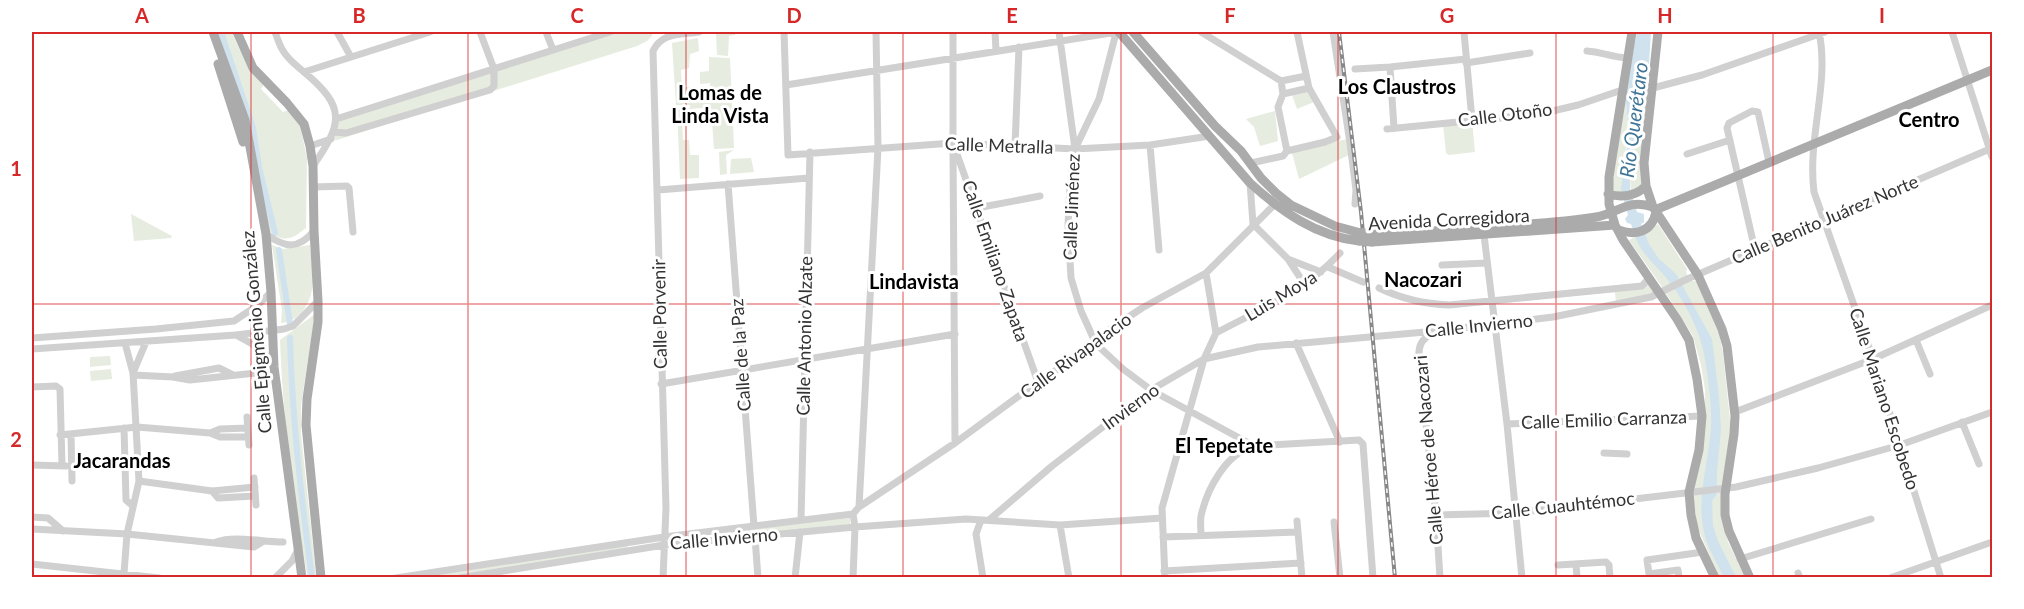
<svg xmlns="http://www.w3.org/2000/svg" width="2024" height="609" viewBox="0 0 2024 609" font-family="Lato,sans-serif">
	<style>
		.green { fill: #e6ecdf }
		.water { fill: #cfe2ee }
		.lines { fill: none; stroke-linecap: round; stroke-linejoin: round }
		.canal { stroke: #cfe2ee; stroke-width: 6 }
		.minor { stroke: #d0d0d0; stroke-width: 7 }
		.major { stroke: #ababab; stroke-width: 9 }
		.rail-casing { stroke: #888; stroke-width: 4 }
		.rail { stroke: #fff; stroke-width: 1.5; stroke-dasharray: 4.5; stroke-linecap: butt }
		.major-bridge { stroke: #ababab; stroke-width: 9 }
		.grid { fill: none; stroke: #d62828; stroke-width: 1.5; stroke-opacity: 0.55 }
		.labels { text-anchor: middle; stroke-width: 6; stroke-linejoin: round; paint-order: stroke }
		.street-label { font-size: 18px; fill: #333; stroke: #fff }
		.neighbourhood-label { font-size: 20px; font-weight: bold; fill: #000; stroke: #fff }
		.water-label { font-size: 20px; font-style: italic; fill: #3f7597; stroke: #fff }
		.neatline { fill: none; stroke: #d62828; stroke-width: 2 }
		.grid-label { font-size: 20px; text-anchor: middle; font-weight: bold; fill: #d62828 }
	</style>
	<rect width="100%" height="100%" fill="#fff"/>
	<path class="green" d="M222,32H232C239,52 250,68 264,84L261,89L283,112L289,110L300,126L307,158L306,228C292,239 285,243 270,232L252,141L253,128Z
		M610,32H652V36L647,41L637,46L337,140L331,139L336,119Z
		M726,32H735V35L729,36L728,56L717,55L716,33Z
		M698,38L699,51L690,54L689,68L681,70L682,87H690V102L711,99L710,83L700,84V72L709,71V57L730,58L734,148L714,149L711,107L690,109V120L682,122L683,140H689L690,155H699V178L680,179L677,109L690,108V105H676L672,43Z
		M1309,89L1314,102L1297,109L1292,95Z
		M1625,94L1628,123L1622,196H1614L1608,183Z
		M1647,95L1646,186L1631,195L1630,174L1638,116Z
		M1275,111L1278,141L1260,146L1254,127L1246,119Z
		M1472,121L1475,152L1449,155L1446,153L1443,124Z
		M1348,139L1349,155L1299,179L1292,153L1337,140L1338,141Z
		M734,150L726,155L727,174L720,175L719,152Z
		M751,158L754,172L730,174L731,159Z
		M131,214L172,236L171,238L134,241Z
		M1658,224L1687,269L1686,272L1690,281H1696L1719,333L1723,354L1731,429L1721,493L1723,521L1728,542L1745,577H1719L1697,526L1694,501L1695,485L1704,429L1705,390L1701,365L1693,336L1660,284L1629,240L1645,233Z
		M272,245L283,249L310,245C311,259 314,276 312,289C310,305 298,322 281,323L282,310Z
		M1648,284L1654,292L1650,296L1616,303L1615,292L1643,289Z
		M315,314L301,405V434L316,576L309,577L307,575C293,498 283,419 280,340Z
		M110,356L111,365L90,367V357Z
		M111,369L112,379L91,381L90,371Z
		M850,518V524L723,538L722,531Z
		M627,545L628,549L444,577L394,578Z"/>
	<path class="water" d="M1637,32H1651L1647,95L1638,116L1630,174V189L1637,212L1644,214V222L1641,224L1649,244L1659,259L1676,274L1712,339L1719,397L1721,430L1717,472V494L1712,501L1713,526L1718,541L1736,577H1724C1717,563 1707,547 1704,532C1696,498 1709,461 1711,427C1712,406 1708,375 1704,354C1699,327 1681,294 1662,273C1645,254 1639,251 1631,224L1627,223L1625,219L1628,215L1621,189L1627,145L1628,123L1625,94Z"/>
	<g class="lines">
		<path class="canal" d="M221,32L253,128L259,167L275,233
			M279,250L290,324
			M290,338C292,417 301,498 312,578"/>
		<path class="minor" d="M275,32C277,37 279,44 282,49C287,59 296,65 304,72C346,107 343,123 313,166
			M337,32L351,57
			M546,32L553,50
			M784,32L788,155L953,143L1075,149L1150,145L1210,136
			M953,32V143L1038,382
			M995,32L996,51
			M1059,32L1075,149L1070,186L1068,225L1071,278L1081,311L1096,344L1123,369L1151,390L1254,446
			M1201,32L1281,81
			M1297,32L1309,88L1337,137
			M1333,32L1350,143L1356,190L1355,204
			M1464,32L1472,120
			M1819,32C1830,84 1807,137 1814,192L1873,359L1941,578
			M1952,32L1992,157
			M1587,51C1601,52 1612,57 1627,58
			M1466,63L1530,53
			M1390,67L1394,128
			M1355,69L1390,67L1466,59
			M304,72L430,32
			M1281,81L1306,76
			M786,85L1117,32
			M1653,88L1702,75L1825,32
			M1283,94L1309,88
			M336,119L610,32
			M1387,129L1540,114L1578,105L1622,90
			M333,132L346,133L490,90L494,86V69L480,32
			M1150,145L1159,250
			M310,146L331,139
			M1015,146L1019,47
			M953,148L955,443
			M1075,149L1099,99L1116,33
			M1287,151L1325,142L1337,137
			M1687,154L1730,140
			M1251,163L1283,156L1287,151L1278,107L1283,94L1281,81
			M1250,183L1253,224
			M728,184L754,526
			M313,187L347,186L349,188L353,232
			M658,190L809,178
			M977,208L1040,196
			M1253,224L1288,259L1321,272
			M266,234C285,248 298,250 314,231
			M1484,235L1507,424L1522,578
			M1755,250L1727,128L1729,123L1752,111L1758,112L1769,162
			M1288,259L1305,285
			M1442,265L1487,263
			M1328,267L1363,282
			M1206,273L1216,333
			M1379,288C1402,299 1423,304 1449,305L1642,286L1649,278
			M1216,333C1259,310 1307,290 1340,253
			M1433,333C1421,339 1418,346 1419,359L1436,515L1440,578
			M236,335C251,343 265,349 272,365
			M32,338L156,329L234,321L258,305L271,292
			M1916,340L1930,374
			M1296,343L1340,442
			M32,349L236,335L284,329L293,326L318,301
			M133,373L146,342
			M133,375L173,377L190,380L256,373
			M175,376L219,368L233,375
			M661,384L955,334
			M32,387L56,386L60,389L62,466
			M1735,412L1873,359L1992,305
			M247,417L249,445
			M1962,422L1979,464
			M1507,424L1702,416
			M124,428L126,500L133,506
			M210,433L220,429L248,428
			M71,434L72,481
			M60,435L137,427L210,433L220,437H248
			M1604,453L1627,454
			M32,465L66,466
			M254,478L256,505
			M139,481L212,491L255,487
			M212,491L218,498L255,496
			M859,507L878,148L876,32
			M853,514L859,507L955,443L1038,382L1096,344L1103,334L1142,308L1206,273L1274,205
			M1436,515L1516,513L1736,487L1818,468L1900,445L1992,412
			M32,517L48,518L63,531
			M801,520L810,152
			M981,520L976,534L983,578
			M989,520L1052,466L1151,390L1204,359L1258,347L1436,331L1553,317L1651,297L1685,280L1992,148
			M1297,521L1302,578
			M1334,522L1340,578
			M1060,525L1069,578
			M32,529L127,534L254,547L262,542
			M1201,535C1201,529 1200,522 1201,516C1207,489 1226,453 1254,446L1359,440L1363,444L1373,578
			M755,537L758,578
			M1163,537L1297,532
			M216,542C234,535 262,542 283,542
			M1740,559L1871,519
			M32,564L159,578
			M1576,564L1577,578
			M1558,565L1606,562L1609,565L1610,578
			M1164,571L1301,563
			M124,573L127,534L139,481L133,373L125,343
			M1798,573L1800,578
			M275,578L292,561L298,550
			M396,578L664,537L853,514
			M460,578L664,545L855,527L966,519L1060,525L1162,518
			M663,578L666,508L653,51C662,32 680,35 699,32
			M795,578L800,532
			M853,578L855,527L853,514
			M1165,578L1162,508L1204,359L1216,333
			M1679,578L1678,570L1649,574L1647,560L1703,552
			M1890,578L1992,542"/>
		<path class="major" d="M213,32L245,120L266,234L271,292L274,367L302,578
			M237,32L253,68L287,103L304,124L310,146L313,166L314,231L318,301V322L307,399L306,425L321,578
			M1119,32L1250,183C1282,212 1316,236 1359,241
			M1133,32L1215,126L1241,151L1261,178L1276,193L1291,205L1335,226L1361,233
			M1632,32L1609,177V204L1615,225L1623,240L1677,319L1689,340L1697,379L1702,416L1699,450L1689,492L1691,515L1696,538L1715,578
			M1658,32L1644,163L1646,186L1653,207L1698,275L1722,329L1727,346L1735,416L1734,434L1725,494V515L1729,531L1750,578
			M218,64L243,142
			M1608,194C1622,198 1636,196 1646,186
			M1655,210L1992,70
			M1617,229C1635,237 1652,232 1656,212
			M1373,234C1410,234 1446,229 1483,227C1520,225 1559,223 1596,217C1619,213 1628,198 1653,207
			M1372,242L1615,225"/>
		<g class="rail-casing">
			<path id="rail" d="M1339,32L1361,212L1395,578"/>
		</g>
		<use href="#rail" class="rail"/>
		<path class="major-bridge" d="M1361,233L1373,234
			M1359,241L1372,242"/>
	</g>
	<path class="grid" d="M251,32V578M468,32V578M686,32V578M903,32V578M1121,32V578M1338,32V578M1556,32V578M1773,32V578M32,304H1992"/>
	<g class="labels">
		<g class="street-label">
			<text transform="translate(1505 115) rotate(-7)" y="6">Calle Otoño</text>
			<text transform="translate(999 146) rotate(2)" y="6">Calle Metralla</text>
			<text transform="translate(1072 207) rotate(-88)" y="6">Calle Jiménez</text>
			<text transform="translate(1449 220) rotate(-3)" y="6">Avenida Corregidora</text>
			<text transform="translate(1825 220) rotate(-23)" y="6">Calle Benito Juárez Norte</text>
			<text transform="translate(995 261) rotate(71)" y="6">Calle Emiliano Zapata</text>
			<text transform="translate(1281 296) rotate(-31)" y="6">Luis Moya</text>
			<text transform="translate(660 314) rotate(-91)" y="6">Calle Porvenir</text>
			<text transform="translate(1479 326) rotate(-6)" y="6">Calle Invierno</text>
			<text transform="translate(257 332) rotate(-95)" y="6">Calle Epigmenio González</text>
			<text transform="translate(805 336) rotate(-89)" y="6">Calle Antonio Alzate</text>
			<text transform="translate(741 355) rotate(-94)" y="6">Calle de la Paz</text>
			<text transform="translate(1076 356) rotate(-36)" y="6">Calle Rivapalacio</text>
			<text transform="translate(1884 399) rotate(72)" y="6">Calle Mariano Escobedo</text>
			<text transform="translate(1131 407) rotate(-36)" y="6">Invierno</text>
			<text transform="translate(1604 420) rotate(-2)" y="6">Calle Emilio Carranza</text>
			<text transform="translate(1429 450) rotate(-95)" y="6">Calle Héroe de Nacozari</text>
			<text transform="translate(1563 506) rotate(-6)" y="6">Calle Cuauhtémoc</text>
			<text transform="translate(724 539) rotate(-5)" y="6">Calle Invierno</text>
		</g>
		<g class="neighbourhood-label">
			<text x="1397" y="94">Los Claustros</text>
			<text x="720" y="100">Lomas de<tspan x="720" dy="23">Linda Vista</tspan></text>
			<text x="1929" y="127">Centro</text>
			<text x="1423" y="287">Nacozari</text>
			<text x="914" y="289">Lindavista</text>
			<text x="1224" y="453">El Tepetate</text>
			<text x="122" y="468">Jacarandas</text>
		</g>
		<g class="water-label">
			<text transform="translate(1634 120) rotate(-83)" y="7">Río Querétaro</text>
		</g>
	</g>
	<rect width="2024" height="609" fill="none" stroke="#ffffff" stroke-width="66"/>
	<rect x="33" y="33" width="1958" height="543" class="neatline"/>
	<g class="grid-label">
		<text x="142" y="23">A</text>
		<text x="359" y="23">B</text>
		<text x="577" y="23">C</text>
		<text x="794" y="23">D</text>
		<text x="1012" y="23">E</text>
		<text x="1230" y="23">F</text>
		<text x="1447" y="23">G</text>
		<text x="1665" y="23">H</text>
		<text x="1882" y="23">I</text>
		<text x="16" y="176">1</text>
		<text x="16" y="447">2</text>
	</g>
</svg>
